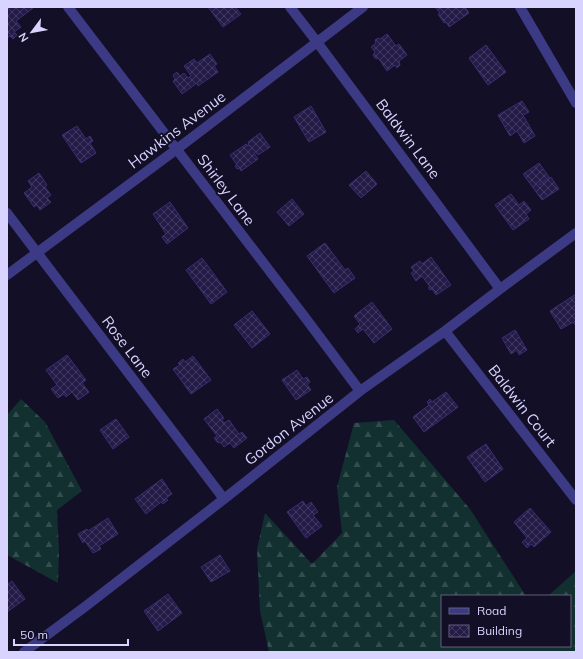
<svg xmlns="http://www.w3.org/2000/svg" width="583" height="659" viewBox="0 0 583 659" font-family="Mulish,sans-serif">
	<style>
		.forest { fill: url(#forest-firs) }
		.building { fill: url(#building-cross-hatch); stroke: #3b2d73 }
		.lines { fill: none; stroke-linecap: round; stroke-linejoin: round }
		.minor { stroke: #3d3a85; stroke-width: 10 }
		.labels { text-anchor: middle; stroke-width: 4; stroke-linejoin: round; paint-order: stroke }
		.street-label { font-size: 15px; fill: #d9d4ff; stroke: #130f26 }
	</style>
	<defs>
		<pattern id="forest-firs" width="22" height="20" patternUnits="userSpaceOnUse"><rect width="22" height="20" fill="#12302f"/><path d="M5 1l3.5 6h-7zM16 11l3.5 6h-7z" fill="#344d4e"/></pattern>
		<pattern id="building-cross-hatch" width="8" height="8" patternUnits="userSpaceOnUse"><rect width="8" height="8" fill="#241b47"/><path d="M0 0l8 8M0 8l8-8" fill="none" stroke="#433b63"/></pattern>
	</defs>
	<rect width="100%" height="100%" fill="#130f26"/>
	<path class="forest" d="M21,399L45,422L82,491L57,510L59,551L58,583L7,555V415Z
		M394,420L470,509L526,596H442V646H570V596H548L576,571V652H269L260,611L257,549L265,513L312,564L342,533L337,487L354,423Z"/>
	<path class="building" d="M7,7H32L33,8L16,21L21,27L14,32L17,35L13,39L10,36L7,38Z
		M208,7H235L241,14L223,27Z
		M435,7H465L469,13L449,27L446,22L444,23L438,14L440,13Z
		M387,34L396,46L399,44L407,55L399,61L400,65L397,68L395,65L387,71L379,59L375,58L373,55L375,52L371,47L376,43L375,40L378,38L380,39Z
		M486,45L506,72L488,85L469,58Z
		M210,54L217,64L214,66L218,72L198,86L197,83L182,94L173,81L175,79L173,75L177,72L180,76L184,73L188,78L191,76L184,66L194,59L197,63Z
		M522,101L529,112L523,115L535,136L524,143L517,131L510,136L498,115Z
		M311,106L326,132L309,142L294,117Z
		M77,126L86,139L90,136L93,141L90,143L96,153L81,163L62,135Z
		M260,133L270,147L258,155L256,152L254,153L258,159L241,171L239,168L237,169L235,166L237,165L230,155L246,144L248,146L249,145L248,142Z
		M539,163L549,177L539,184L540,185L551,177L559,189L542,200L523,174Z
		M366,171L377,184L361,198L349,185Z
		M39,173L47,185L45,187L51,195L47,198L51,202L40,210L37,205L34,207L24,193L32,187L28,181Z
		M511,194L519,205L524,201L531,210L526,214L529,219L513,230L495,205Z
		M292,199L304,214L289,226L277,212Z
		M170,202L188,228L167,244L162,237L166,234L153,214Z
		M325,243L345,270L348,268L355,278L334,293L307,256Z
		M431,257L451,285L436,295L432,289L430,290L428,288L430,287L422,276L416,281L411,273L414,271L411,267L420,261L422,264Z
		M202,258L227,292L211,304L186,270Z
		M576,294V326L573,322L561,329L550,311Z
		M372,302L392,329L374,343L363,329L358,333L355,329L360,324L354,316Z
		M252,311L270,334L252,348L234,325Z
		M515,330L527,350L519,355L517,350L511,354L502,338Z
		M67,355L86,380L82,383L89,392L78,400L72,392L66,397L64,394L58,398L51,389L57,385L46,370Z
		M193,356L211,380L191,394L173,369L180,365L178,363L183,359L185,362Z
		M297,370L303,379L307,377L310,382L307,384L311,390L296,400L282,380Z
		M446,392L458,407L424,432L413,417L429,405L427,402L430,399L432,402Z
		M217,409L224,418L222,420L224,423L229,420L239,434L242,432L247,438L234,448L230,443L224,447L220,442L218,443L214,438L217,436L204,419Z
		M116,419L129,437L113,449L100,430Z
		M486,444L503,469L485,482L467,457Z
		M162,479L172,494L166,498L168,500L163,504L161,502L146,514L135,499Z
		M303,501L306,506L311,502L318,512L313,515L322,526L306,538L287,512Z
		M530,508L551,532L534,547L531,544L527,548L522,542L527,538L514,522Z
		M108,518L118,534L99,546L101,549L93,553L85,541L83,543L78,534L87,529L88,531Z
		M220,555L230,571L211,582L201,567Z
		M12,581L25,599L7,612V585Z
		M168,594L182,613L158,631L144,611Z"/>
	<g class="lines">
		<path class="minor" d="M68,7L307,320L360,391
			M290,7L317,42L500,289
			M520,7L576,103
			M7,213L224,499
			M7,275L177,149L363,7
			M445,331L576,500
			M24,652L86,606L224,499L360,391L445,331L500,289L576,233"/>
	</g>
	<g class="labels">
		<g class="street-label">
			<text transform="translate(177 130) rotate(-37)" y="5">Hawkins Avenue</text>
			<text transform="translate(408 139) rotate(53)" y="5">Baldwin Lane</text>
			<text transform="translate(226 190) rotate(53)" y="5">Shirley Lane</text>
			<text transform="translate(127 347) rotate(53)" y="5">Rose Lane</text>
			<text transform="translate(522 406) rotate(52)" y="5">Baldwin Court</text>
			<text transform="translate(289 429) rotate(-38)" y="5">Gordon Avenue</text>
		</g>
	</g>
	<rect width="583" height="659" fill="none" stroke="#d9d4ff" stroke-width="16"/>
	<rect x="441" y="595" width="130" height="52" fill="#130f26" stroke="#625e7d"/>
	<rect x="449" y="608" width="20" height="6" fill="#3d3a85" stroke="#625e7d"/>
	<text x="477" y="615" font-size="12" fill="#d9d4ff">Road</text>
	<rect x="449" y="625" width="20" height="12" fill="url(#building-cross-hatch)" stroke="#625e7d"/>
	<text x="477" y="635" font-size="12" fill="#d9d4ff">Building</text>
	<g transform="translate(32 32) rotate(238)" stroke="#130f26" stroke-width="3" paint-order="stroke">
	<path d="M0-3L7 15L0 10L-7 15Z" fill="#d9d4ff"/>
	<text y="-6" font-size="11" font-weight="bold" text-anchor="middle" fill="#d9d4ff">N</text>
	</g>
	<path d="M14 639v6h114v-6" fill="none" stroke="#d9d4ff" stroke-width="2"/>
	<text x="20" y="639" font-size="12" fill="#d9d4ff" stroke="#130f26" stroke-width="3" paint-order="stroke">50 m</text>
</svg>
